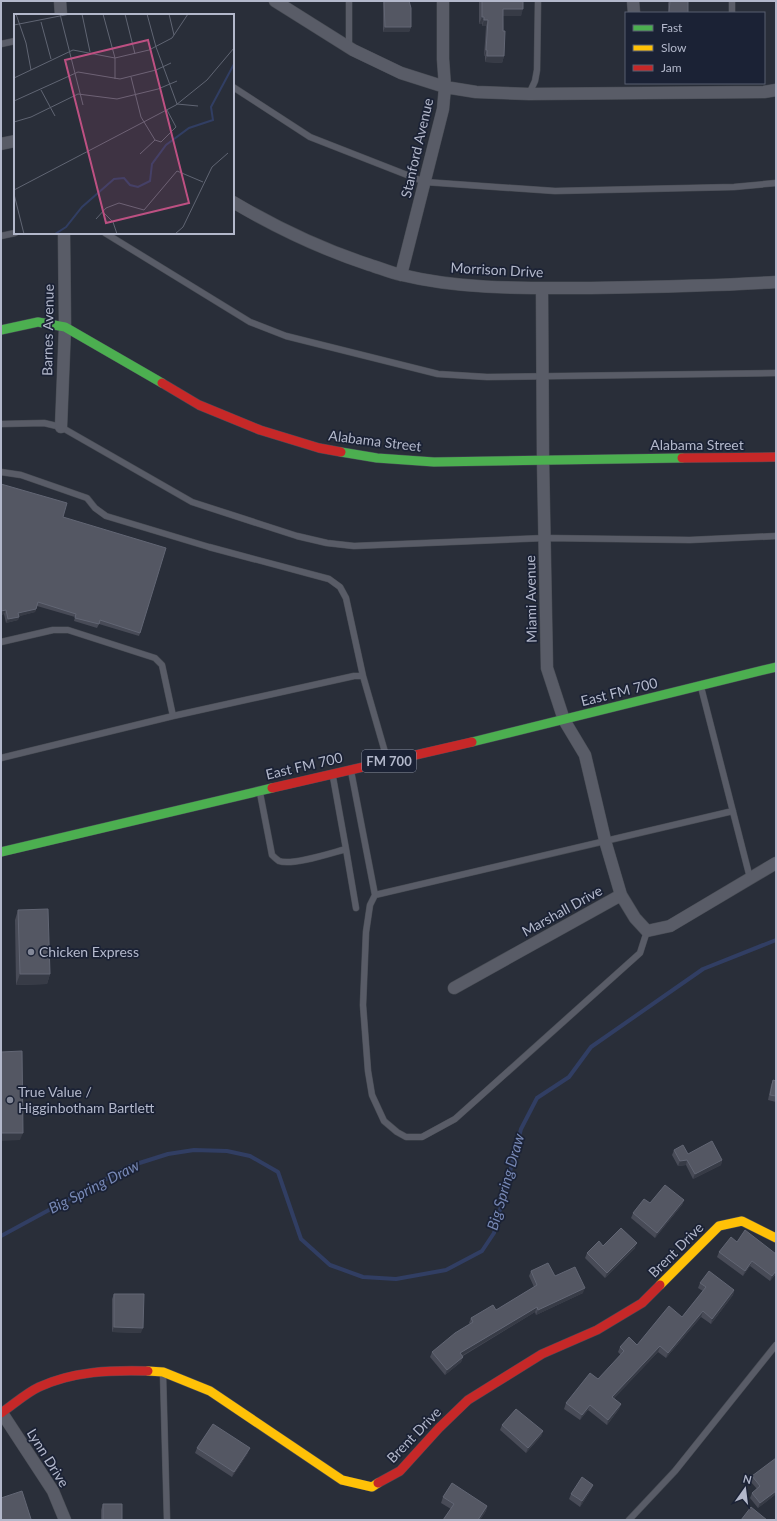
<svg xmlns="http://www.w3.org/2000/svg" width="777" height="1521" viewBox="0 0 777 1521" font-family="Lato,sans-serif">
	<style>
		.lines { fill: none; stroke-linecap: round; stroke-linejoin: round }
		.stream { stroke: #313e63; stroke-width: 4 }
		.lane-casing { stroke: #474b53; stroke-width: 7 }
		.street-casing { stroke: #474b53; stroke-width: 13 }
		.fast-casing { stroke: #474b56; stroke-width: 10 }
		.slow-casing { stroke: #474b56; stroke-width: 10 }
		.jam-casing { stroke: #474b56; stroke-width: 10 }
		.lane { stroke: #595c67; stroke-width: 6 }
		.street { stroke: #595c67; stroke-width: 12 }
		.fast { stroke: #4caf50; stroke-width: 9 }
		.slow { stroke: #ffc107; stroke-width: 9 }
		.jam { stroke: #c62828; stroke-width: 9 }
		.wall { fill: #484b57 }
		.shaded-wall { fill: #373b46 }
		.building { fill: #545763; stroke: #626674 }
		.poi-dot { fill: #838898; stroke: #1b2235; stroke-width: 1.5 }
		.labels { text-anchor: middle; stroke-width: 3.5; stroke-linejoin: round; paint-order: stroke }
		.shield { fill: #1b2235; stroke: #858b9e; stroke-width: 1 }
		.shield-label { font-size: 13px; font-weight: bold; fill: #b3b8cb }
		.street-label { font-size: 14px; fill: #b3b8cb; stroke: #1b2235 }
		.poi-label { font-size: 14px; fill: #b3b8cb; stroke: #1b2235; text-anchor: start }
		.water-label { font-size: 15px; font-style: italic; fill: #7788b5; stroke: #1b2235 }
		.inset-river { fill: none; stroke: #313e63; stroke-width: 2 }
		.inset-road { fill: none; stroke: #606573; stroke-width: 1 }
		.view { fill: #bd5082; fill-opacity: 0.15; stroke: #bd5082; stroke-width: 2 }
		.inset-edge { fill: none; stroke: #b3b8cb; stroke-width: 2 }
	</style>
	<rect width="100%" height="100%" fill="#292e39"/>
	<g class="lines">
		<path class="stream" d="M1,1236L130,1166L168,1154L194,1150L227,1151L250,1156L278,1172L301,1239L330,1265L363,1277L396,1279L446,1270L482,1251L494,1233L521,1129L537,1098L569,1077L591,1047L703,969L776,940"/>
		<g class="lane-casing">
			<path id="lane" d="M349,1V47
				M732,1V13
				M1,44L15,41
				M233,87L310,137L425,182L555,191L734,187L776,183
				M529,94L535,81L537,70L538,1
				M105,233L250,322L286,336L438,374L487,377L776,373
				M1,236L15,233
				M1,424L44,423L61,427L192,502L297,536L327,543L354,546L545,538L690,540L776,536
				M1,472L21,475L87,498L95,508L106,516L209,547L329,579L340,587L346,598L363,676
				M1,642L53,630H68L155,658L162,665L173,716
				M701,687L750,878
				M1,758L173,716L354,676H363L387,759
				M351,771L375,895
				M260,793L272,855C274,857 276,859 279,861C292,866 331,853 346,849L333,777
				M346,849L356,908
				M647,931L640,953L455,1119L422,1137H406L397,1132L384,1121L372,1095L368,1071L363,1005L366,932L370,905L375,895L733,811
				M163,1374L167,1520
				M629,1520L675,1471L776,1345"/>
		</g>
		<g class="street-casing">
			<path id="street" d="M60,1L61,15
				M275,1L353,50L401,73L445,87L476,92L529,94L764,92L776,90
				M633,1L634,13
				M1,144L15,141
				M233,202C277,228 321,249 370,265C380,268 391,273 402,275C463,290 529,288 591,288C653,287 714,286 776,282
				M401,275L443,109L445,87L443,59V1
				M542,288L543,460L547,668L564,720L585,755L606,844L621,895
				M61,427L65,327L64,233
				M454,988L621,895L635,918L647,931L670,926L776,863
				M2,1413L53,1491L65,1520"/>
		</g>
		<g class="fast-casing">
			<path id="fast" d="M1,330L38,322L65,327L162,383
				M341,452L377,458L434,462L682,458
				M472,742L776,667
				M1,852L272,788"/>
		</g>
		<g class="slow-casing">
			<path id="slow" d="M660,1285L719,1226L742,1221L776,1238
				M148,1371L163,1372L210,1391L342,1480L372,1487L378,1483"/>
		</g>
		<g class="jam-casing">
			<path id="jam" d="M162,383L199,405L260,430L319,448L341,452
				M682,458L776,457
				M272,788L472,742
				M1,1413C13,1405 26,1393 39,1387C74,1371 111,1370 148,1371
				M378,1483L400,1471L439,1428L468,1400L542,1354L597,1330L642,1303L660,1285"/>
		</g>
		<use href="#lane" class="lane"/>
		<use href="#street" class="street"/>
		<use href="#fast" class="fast"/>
		<use href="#slow" class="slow"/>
		<use href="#jam" class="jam"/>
	</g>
	<path class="wall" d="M383,1H409L411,27L409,32H383Z
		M479,1H523L521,16H503L504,56L502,63L485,62V56H484L486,26H482V24H479Z
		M669,1H688V13H668V3Z
		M63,517L140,633L139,636L99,624L97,628L74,621L75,617L37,606L35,612L19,616L18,620L6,623L4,614L1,615Z
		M18,910L50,974L47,984L16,985L15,920Z
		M773,1080L776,1081V1102L768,1100L771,1085Z
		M674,1150L688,1154L722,1160L721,1165L693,1179L686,1165L678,1166L672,1155Z
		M684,1200L682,1205L655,1238L631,1218L633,1213L650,1203Z
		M737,1242L776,1254V1274L770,1281L750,1266L743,1276L717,1257L719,1252Z
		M603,1246L635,1248L605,1278L585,1258L587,1253Z
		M531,1271L555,1276L583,1293L536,1315L535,1312L463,1356V1357L461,1362L445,1375L430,1357L432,1352L470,1324L469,1323L471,1318L496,1310L534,1287L529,1276Z
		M700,1283L734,1290L733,1295L711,1324L701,1317L666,1358L658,1352L614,1398L621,1404L619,1409L607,1425L588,1410L580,1420L564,1409L566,1403L598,1379L621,1355L618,1352L620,1347L637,1345L682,1317L703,1291L698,1288Z
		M114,1294L141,1333L112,1332V1299Z
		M502,1425L543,1431L541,1436L526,1453L500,1430Z
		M197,1448L248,1453L232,1477L195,1453Z
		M752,1476L776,1494L758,1508L750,1498L752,1493L757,1489L750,1481Z
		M593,1485L591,1490L580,1507L569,1499L571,1494Z
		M443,1497L487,1506L486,1511L480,1520H443L451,1509L441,1503Z
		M103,1504L122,1520H101V1510Z"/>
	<path class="shaded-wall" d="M503,9H523L521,16H501Z
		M482,17H484L482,24H479Z
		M484,20H488L486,26H482Z
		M385,27H411L409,32H383Z
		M486,50H487L485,56H484Z
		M487,56H504L502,63L485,62Z
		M36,609L35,612L17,617L18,613Z
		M6,610L4,614L1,615V611Z
		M19,617L18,620L6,623L8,619Z
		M20,974H50L47,984L16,985Z
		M1,1133H23L20,1140L1,1141Z
		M687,1160L686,1165L678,1166L680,1161Z
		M722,1160L721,1165L693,1179L695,1174Z
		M684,1200L682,1205L655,1238L657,1233Z
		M637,1243L635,1248L605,1278L607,1273Z
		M752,1261L750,1266L743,1276L745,1271Z
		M776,1271V1274L770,1281L772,1276Z
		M585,1288L583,1293L536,1315L538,1310Z
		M734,1290L733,1295L711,1324L712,1319Z
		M537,1307L535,1312L458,1358L460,1353Z
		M703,1311L701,1317L666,1358L668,1353Z
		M114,1327L143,1328L141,1333L112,1332Z
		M660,1346L658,1352L611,1402L612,1397Z
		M463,1357L461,1362L445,1375L447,1370Z
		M621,1404L619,1409L607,1425L608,1420Z
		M590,1405L588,1410L580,1420L582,1415Z
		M543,1431L541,1436L526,1453L528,1448Z
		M250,1448L248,1453L232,1477L234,1472Z
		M593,1485L591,1490L580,1507L582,1501Z
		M776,1491V1494L758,1508L760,1503Z
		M487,1506L486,1511L480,1520H478Z"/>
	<path class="building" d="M384,1H409L411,8V27H385Z
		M482,1H523V9H503V31H505L504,56H487V50H486L488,20H484V17H482Z
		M670,1H688V13H669Z
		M1,484L67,503L63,517L166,548L140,633L100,620L99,624L75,618L76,614L38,602L36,609L18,613L19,617L8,619L6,610L1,611Z
		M48,909L50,974H20L18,910Z
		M22,1051L23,1133H1V1052Z
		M773,1080L776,1081V1096L770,1095Z
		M712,1141L722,1160L695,1174L687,1160L680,1161L674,1150L683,1145L688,1154Z
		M665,1185L684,1200L657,1233L633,1213L644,1199L650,1203Z
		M621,1228L637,1243L607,1273L587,1253L599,1241L603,1246Z
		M745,1230L776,1254V1271L772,1276L752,1261L745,1271L719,1252L731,1237L737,1242Z
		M548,1263L555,1276L575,1267L585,1288L538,1310L537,1307L460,1353L463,1357L447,1370L432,1352L455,1333L473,1322L471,1318L493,1305L496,1310L537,1285L531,1271Z
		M709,1271L734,1290L712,1319L703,1311L668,1353L660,1346L612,1397L621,1404L608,1420L590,1405L582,1415L566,1403L590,1373L598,1379L624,1351L620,1347L629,1337L637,1345L669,1306L682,1317L706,1287L700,1283Z
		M114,1294H144L143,1328L114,1327Z
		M516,1409L543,1431L528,1448L502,1425Z
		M213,1424L250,1448L234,1472L197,1448Z
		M776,1458V1491L760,1503L752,1493L760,1486L752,1476Z
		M582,1477L593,1485L582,1501L571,1494Z
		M452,1483L487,1506L478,1520H443L454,1504L443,1497Z
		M22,1491L31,1519L29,1520H1V1498Z
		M103,1504H122V1520H103Z
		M751,1507L767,1520H741Z"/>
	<g class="poi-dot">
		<circle cx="31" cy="952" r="4"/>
		<circle cx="10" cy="1100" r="4"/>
	</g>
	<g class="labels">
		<rect class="shield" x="362" y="750" width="54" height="22" rx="3"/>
		<g class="shield-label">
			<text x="389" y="766">FM 700</text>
		</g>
		<g class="street-label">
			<text transform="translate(417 148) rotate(-77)" y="5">Stanford Avenue</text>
			<text transform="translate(497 270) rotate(3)" y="5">Morrison Drive</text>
			<text transform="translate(48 330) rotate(-89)" y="5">Barnes Avenue</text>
			<text transform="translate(375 441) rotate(7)" y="5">Alabama Street</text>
			<text x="697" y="450">Alabama Street</text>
			<text transform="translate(531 599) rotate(-91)" y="5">Miami Avenue</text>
			<text transform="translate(619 692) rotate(-14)" y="5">East FM 700</text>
			<text transform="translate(304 766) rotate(-13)" y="5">East FM 700</text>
			<text transform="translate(562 911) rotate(-29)" y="5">Marshall Drive</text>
			<text transform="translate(676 1250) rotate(-45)" y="5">Brent Drive</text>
			<text transform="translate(414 1435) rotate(-46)" y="5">Brent Drive</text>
			<text transform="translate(48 1458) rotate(58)" y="5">Lynn Drive</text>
		</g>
		<g class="poi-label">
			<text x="39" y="957">Chicken Express</text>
			<text x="18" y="1097">True Value /<tspan x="18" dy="16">Higginbotham Bartlett</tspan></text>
		</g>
		<g class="water-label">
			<text transform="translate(506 1182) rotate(-74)" y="5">Big Spring Draw</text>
			<text transform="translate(94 1187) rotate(-27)" y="5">Big Spring Draw</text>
		</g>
	</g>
	<g transform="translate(14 14)">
		<rect width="220" height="220" fill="#292e39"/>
		<path class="inset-river" d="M41,220L52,213L68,193L100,165L110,164L116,171L124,173L136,167L138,150L152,131L175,114L199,106L197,93L220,50"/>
		<path class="inset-road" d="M2,0L12,29L17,56M46,0L69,91M68,0L76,38M89,0L101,44V65M111,0L121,40M133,0L142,33L163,90L184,92M155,0L160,21M27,8L37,45M0,11L56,0M117,63L127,103L141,126M0,64L59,36L101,44L135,36L158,24L174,0M27,76L41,102M0,87L64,58L106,65L142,56L157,49M0,108L17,103L64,80L103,85L144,75L163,67M126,140L141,126L147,128L162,113L153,96M0,176L162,91L193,66L220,34M0,180L10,220M89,198L99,208L103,220M82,205L92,194L105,189L130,196L163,157L189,168M161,220L169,213L198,153L214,139"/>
		<path class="view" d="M134,26L175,189L92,209L51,46Z"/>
		<rect width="220" height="220" class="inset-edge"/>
	</g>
	<rect width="777" height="1521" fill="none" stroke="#b3b8cb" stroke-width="4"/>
	<rect x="625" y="12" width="140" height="72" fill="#1b2235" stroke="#585e71"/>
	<rect x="633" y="25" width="20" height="6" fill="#4caf50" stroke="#585e71"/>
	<text x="661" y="32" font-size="12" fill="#b3b8cb">Fast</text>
	<rect x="633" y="45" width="20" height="6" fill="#ffc107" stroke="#585e71"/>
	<text x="661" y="52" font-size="12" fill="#b3b8cb">Slow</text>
	<rect x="633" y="65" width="20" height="6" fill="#c62828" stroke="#585e71"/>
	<text x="661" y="72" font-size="12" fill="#b3b8cb">Jam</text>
	<g transform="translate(745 1489) rotate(14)" stroke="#1b2235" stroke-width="3" paint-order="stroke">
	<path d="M0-3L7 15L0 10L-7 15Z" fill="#b3b8cb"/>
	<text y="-6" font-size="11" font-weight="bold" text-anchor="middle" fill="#b3b8cb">N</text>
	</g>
</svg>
